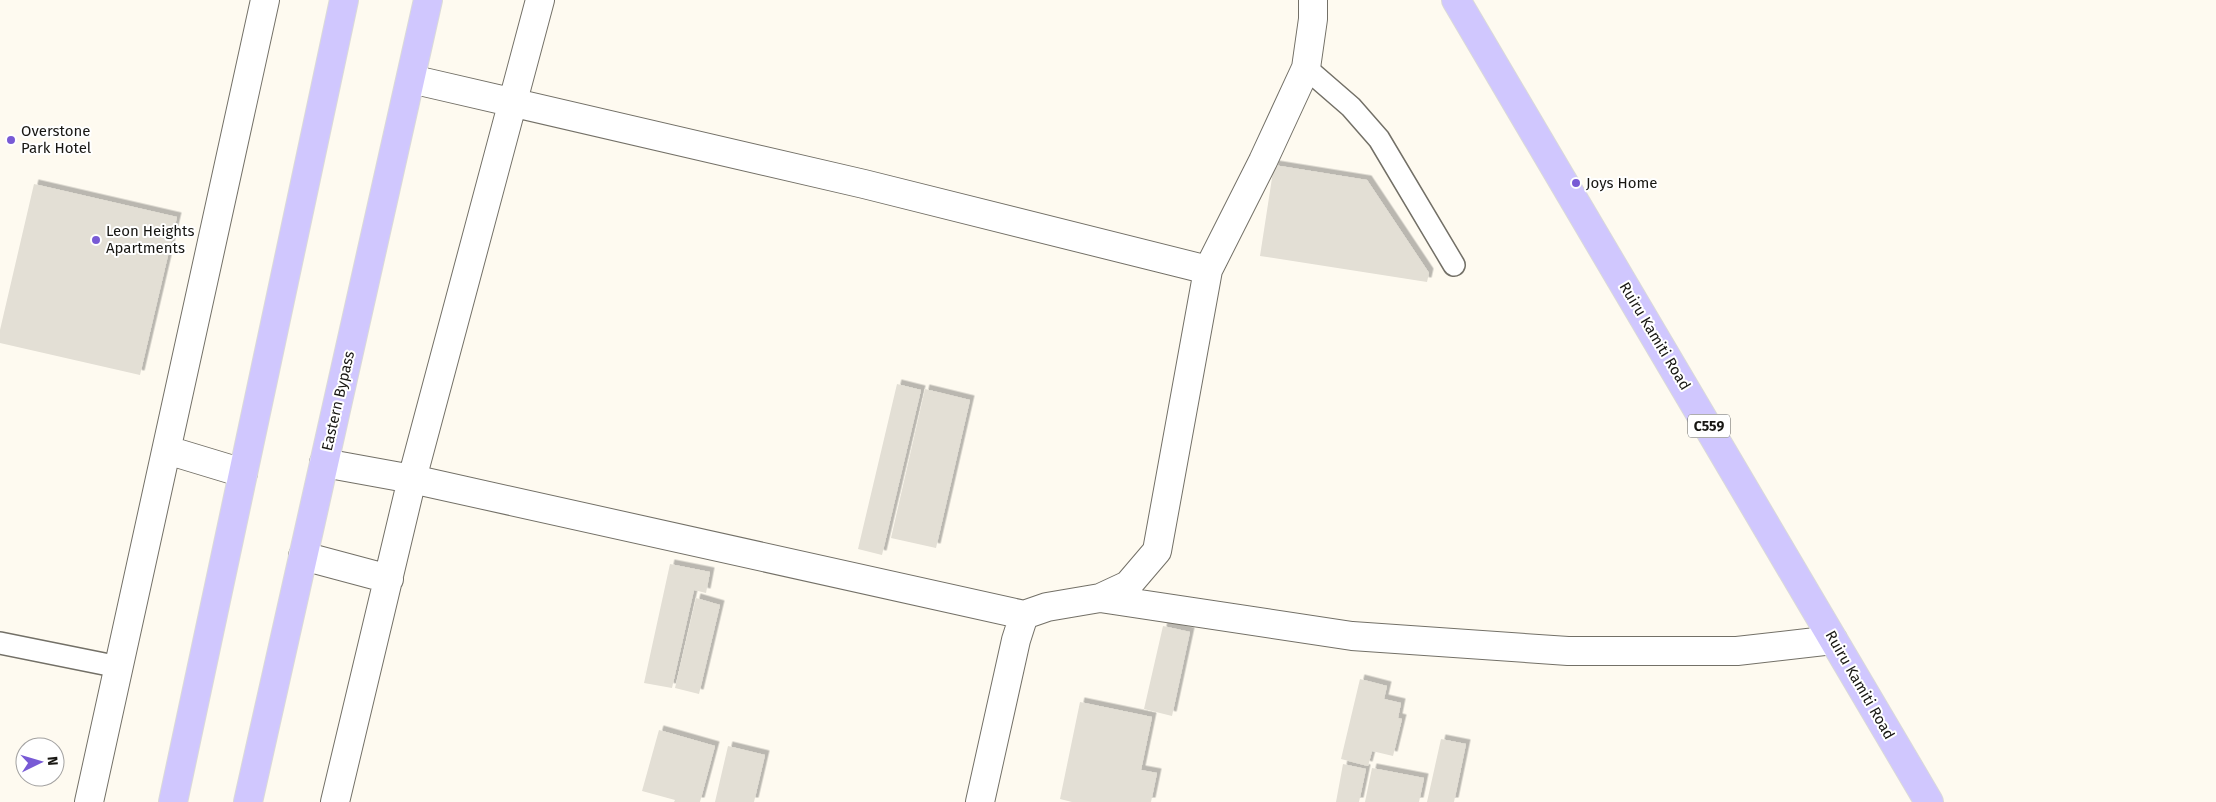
<svg xmlns="http://www.w3.org/2000/svg" width="2216" height="802" viewBox="0 0 2216 802" font-family="'Fira Sans',sans-serif">
	<style>
		.building { fill: #e3dfd5; filter: url(#shadow) }
		.lines { fill: none; stroke-linecap: round; stroke-linejoin: round }
		.service-casing { stroke: #737067; stroke-width: 24 }
		.minor-casing { stroke: #737067; stroke-width: 30 }
		.primary-casing { stroke: #dadad9; stroke-width: 30 }
		.service { stroke: #fff; stroke-width: 21 }
		.minor { stroke: #fff; stroke-width: 28 }
		.primary { stroke: #d0c7fe; stroke-width: 28 }
		.poi-dot { fill: #785ad5; stroke: #fff; stroke-width: 2 }
		.labels { text-anchor: middle; stroke-width: 4; stroke-linejoin: round; paint-order: stroke }
		.shield { fill: #fff; stroke: #5d5d5a; stroke-width: 1 }
		.shield-label { font-size: 14px; font-weight: bold; fill: #181713 }
		.poi-label { font-size: 15px; fill: #181713; stroke: #fff; text-anchor: start }
		.street-label { font-size: 15px; fill: #181713; stroke: #fff }
	</style>
	<defs>
		<filter id="shadow"><feDropShadow dx="4.5" dy="-4.5" stdDeviation="0" flood-color="#0004"/></filter>
	</defs>
	<rect width="100%" height="100%" fill="#fefaf0"/>
	<path class="building" d="M1274,165L1367,180L1429,273L1427,282L1260,256Z
		M34,184L177,217L140,375L0,343V330Z
		M897,384L921,390L882,555L858,549Z
		M925,389L970,400L936,548L891,538Z
		M670,564L710,572L706,593L694,590L672,688L644,683Z
		M696,598L720,605L699,694L675,688Z
		M1163,626L1190,632L1172,716L1144,709Z
		M1360,679L1387,686L1384,699L1401,703L1398,718L1402,719L1393,756L1372,751L1368,766L1341,759Z
		M1080,702L1152,717L1141,770L1157,773L1151,802H1072L1060,799Z
		M659,730L715,746L700,802H674L675,800L642,791Z
		M1441,739L1466,744L1454,802H1427Z
		M728,746L765,755L754,802H715Z
		M1343,764L1366,769L1359,802H1336Z
		M1372,768L1424,778L1419,802H1365Z"/>
	<g class="lines">
		<g class="service-casing">
			<path id="service" d="M1306,68L1351,107L1379,139L1454,265
				M0,643L119,667"/>
		</g>
		<g class="minor-casing">
			<path id="minor" d="M411,79L864,184L1208,270
				M167,450L243,473
				M324,463L412,479L1024,615
				M303,556L389,579
				M1100,598L1352,636L1568,651H1737L1833,640
				M89,802L265,0
				M335,802L412,479L540,0
				M980,802L1016,640L1024,615L1047,607L1100,598L1128,585L1157,551L1208,270L1263,161L1306,68L1313,19V0"/>
		</g>
		<g class="primary-casing">
			<path id="primary" d="M1456,0L1929,802
				M173,802L344,0
				M248,802L428,0"/>
		</g>
		<use href="#service" class="service"/>
		<use href="#minor" class="minor"/>
		<use href="#primary" class="primary"/>
	</g>
	<g class="poi-dot">
		<circle cx="11" cy="140" r="5"/>
		<circle cx="1576" cy="183" r="5"/>
		<circle cx="96" cy="240" r="5"/>
	</g>
	<g class="labels">
		<rect class="shield" x="1688" y="414.5" width="42" height="23" rx="4"/>
		<g class="shield-label">
			<text x="1709" y="431">C559</text>
		</g>
		<g class="poi-label">
			<text x="21" y="136">Overstone<tspan x="21" dy="17">Park Hotel</tspan></text>
			<text x="1586" y="188">Joys Home</text>
			<text x="106" y="236">Leon Heights<tspan x="106" dy="17">Apartments</tspan></text>
		</g>
		<g class="street-label">
			<text transform="translate(1655 336) rotate(59)" y="5">Ruiru Kamiti Road</text>
			<text transform="translate(338 401) rotate(-77)" y="5">Eastern Bypass</text>
			<text transform="translate(1860 685) rotate(60)" y="5">Ruiru Kamiti Road</text>
		</g>
	</g>
	<g transform="translate(40 762) rotate(85)"><circle r="24" fill="#ffffff" stroke="#a3a2a1"/>
	<path d="M0-4L9 19L0 12L-9 19Z" fill="#785ad5"/>
	<text y="-8" font-size="14" font-weight="bold" text-anchor="middle" fill="#181713">N</text>
	</g>
</svg>
